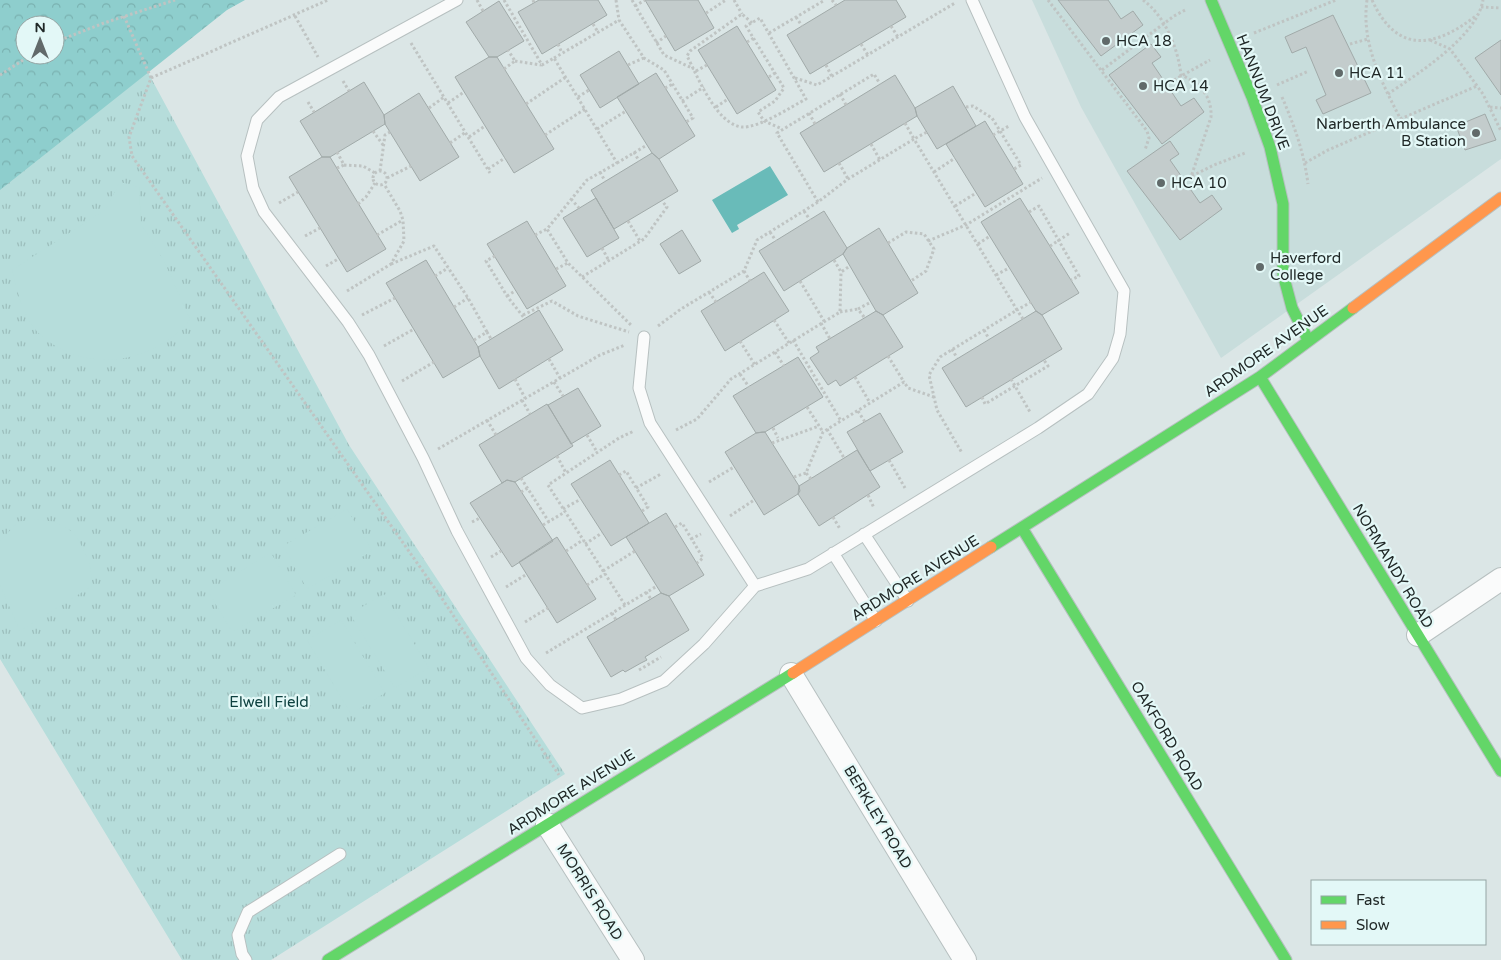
<svg xmlns="http://www.w3.org/2000/svg" width="1501" height="960" viewBox="0 0 1501 960" font-family="'Varela Round',sans-serif">
	<style>
		.built { fill: #c8dddc }
		.grass { fill: url(#grass-tufts) }
		.forest { fill: url(#forest-crowns); fill-rule: evenodd }
		.garden { fill: #b6dddb }
		.water { fill: #69bbb9 }
		.building { fill: #c3cccc; stroke: #a1aaa9 }
		.lines { fill: none; stroke-linecap: round; stroke-linejoin: round }
		.lane-casing { stroke: #b7c0c0; stroke-width: 13 }
		.street-casing { stroke: #b7c0c0; stroke-width: 24 }
		.fast-casing { stroke: #b7c0c0; stroke-width: 13 }
		.slow-casing { stroke: #b7c0c0; stroke-width: 13 }
		.path { stroke: #bfc4c3; stroke-width: 3; stroke-dasharray: 2.5 2.5; stroke-linecap: butt }
		.lane { stroke: #fafbfb; stroke-width: 11 }
		.street { stroke: #fafbfb; stroke-width: 22 }
		.fast { stroke: #63d668; stroke-width: 11 }
		.slow { stroke: #ff974d; stroke-width: 11 }
		.poi-dot { fill: #616a6a; stroke: #e3f8f7; stroke-width: 2 }
		.labels { text-anchor: middle; stroke-width: 4.5; stroke-linejoin: round; paint-order: stroke }
		.poi-label { font-size: 15px; fill: #202827; stroke: #e3f8f7; text-anchor: start }
		.street-label { font-size: 15px; fill: #202827; stroke: #e3f8f7 }
		.park-label { font-size: 15px; fill: #0d403f; stroke: #e3f8f7 }
	</style>
	<defs>
		<pattern id="grass-tufts" width="24" height="20" patternUnits="userSpaceOnUse" patternTransform="scale(1.25)"><rect width="24" height="20" fill="#b6dddb"/><path d="M3 7l-1-3M5 7V3M7 7l1-3M15 17l-1-3M17 17v-4M19 17l1-3" fill="none" stroke="#9cbebc"/></pattern>
		<pattern id="forest-crowns" width="20" height="18" patternUnits="userSpaceOnUse" patternTransform="scale(1.25)"><rect width="20" height="18" fill="#8ececd"/><path d="M2 6a3 3 0 1 1 6 0M12 15a3 3 0 1 1 6 0" fill="none" stroke="#7ab1b0"/></pattern>
	</defs>
	<rect width="100%" height="100%" fill="#dbe6e6"/>
	<path class="built" d="M1032,0H1501V159L1221,358L1081,107Z"/>
	<path class="grass" d="M144,65L349,445L565,774L271,960H182L0,659V143Z"/>
	<path class="forest" d="M0,0H245L227,10L0,190ZM25,25H55V55H25Z"/>
	<path class="garden" d="M120,182L139,187L141,224L164,261L190,319C184,329 176,335 165,342C127,366 81,367 44,338C24,322 18,294 12,270L105,210Z
		M347,509L372,551L307,589L283,546Z
		M34,519C65,522 76,529 87,558C91,568 92,575 92,586L20,631L0,585V541L18,522Z
		M271,553L296,595L232,632L208,591Z
		M384,594L429,668L395,688L350,614Z
		M341,620L385,693L351,714L307,640Z"/>
	<path class="water" d="M770,166L788,195L737,225L739,229L732,233L712,200Z"/>
	<path class="building" d="M539,0H598L607,15L542,54L518,12Z
		M645,0H698L714,28L675,51Z
		M845,0H896L906,17L810,74L787,35Z
		M1058,0H1108L1121,19L1133,11L1143,25L1101,56Z
		M499,1L524,41L497,57H489L466,22Z
		M1333,15L1371,93L1323,114L1316,100L1326,95L1306,47L1292,53L1285,37Z
		M737,26L776,90L737,114L698,50Z
		M1501,40V95L1475,58Z
		M1151,44L1161,57L1152,63L1181,106L1194,98L1204,112L1162,144L1109,75Z
		M619,51L639,84L600,108L580,75Z
		M489,57H497L554,149L514,173L455,77Z
		M656,73L695,136L659,159L652,153L617,97Z
		M895,75L915,108L917,116L824,172L800,133Z
		M364,82L384,115L385,124L330,157H322L300,121Z
		M953,86L976,126L937,149L917,116L915,108Z
		M419,93L459,157L420,181L385,124L384,115Z
		M1485,114L1496,140L1465,150L1456,126Z
		M985,121L1023,184L985,207L946,144Z
		M1170,141L1179,154L1170,160L1200,203L1212,195L1222,209L1180,240L1127,171Z
		M652,153L659,159L678,191L614,229L591,190Z
		M322,157H330L386,249L347,272L289,177Z
		M596,198L619,238L587,257L563,218Z
		M1020,198L1079,293L1042,315L1036,311L981,222Z
		M824,211L847,248L843,254L784,291L759,251Z
		M527,221L566,286L527,309L487,244Z
		M879,228L918,293L883,315L876,311L843,254L847,248Z
		M682,230L701,261L679,274L660,244Z
		M426,260L478,347L480,356L443,378L386,283Z
		M764,272L789,311L725,351L701,311Z
		M539,310L563,350L499,389L480,356L478,347Z
		M876,311L883,315L903,347L840,386L836,380L828,385L810,358L819,352L816,347Z
		M1036,311L1042,315L1062,349L966,407L942,368Z
		M798,357L823,397L765,432L756,433L733,396Z
		M578,388L601,426L571,444L548,405Z
		M547,404L573,446L515,482L507,480L502,483L479,445Z
		M880,413L903,452L870,471L847,432Z
		M762,432H765L799,486L800,491L798,494L764,515L725,452L756,433Z
		M857,450L880,487L819,526L798,494L799,486Z
		M610,460L649,523L611,546L571,484Z
		M507,480L515,482L553,541L512,567L470,503Z
		M666,513L704,575L669,596L661,593L626,537Z
		M557,537L596,599L557,623L519,562Z
		M661,593L669,596L689,630L645,657L647,660L641,663L625,672L623,670L611,677L587,637Z"/>
	<g class="lines">
		<g class="lane-casing">
			<path id="lane" d="M457,0L279,97L257,120L247,156L253,188L264,212L348,322L369,355L423,458L457,531L526,658L550,685L582,708L621,699L664,681L704,644L755,586L808,569L1038,428L1088,394L1113,358L1120,334L1124,291L1025,117L972,0
				M644,337L639,388L650,423L755,586
				M864,534L908,601
				M833,553L876,621
				M246,960L242,954L238,935L248,912L340,854"/>
		</g>
		<g class="street-casing">
			<path id="street" d="M1418,635L1501,579
				M791,674L965,960
				M547,824L633,960"/>
		</g>
		<g class="fast-casing">
			<path id="fast" d="M1211,0L1252,97L1270,147L1283,204V274L1292,308L1308,340
				M1260,377L1501,771
				M1022,528L1286,960
				M991,547L1260,377L1353,308
				M328,960L793,673"/>
		</g>
		<g class="slow-casing">
			<path id="slow" d="M1353,308L1501,198
				M793,673L991,547"/>
		</g>
		<path class="path" d="M477,0L483,11
			M504,0L542,65L554,58L617,163L587,180L547,229L568,263L632,326
			M533,0L534,3
			M616,0L619,20L644,58L664,70L693,118L686,122
			M632,0L664,55L694,69
			M734,0L742,14
			M832,0L836,5
			M1048,0L1147,131L1149,138L1145,150
			M1143,0C1165,16 1178,48 1181,75C1200,83 1212,96 1211,117L1191,177
			M1367,0C1361,43 1381,81 1400,118
			M1372,0C1397,55 1435,48 1477,15
			M635,6L645,0
			M1481,7L1501,8
			M706,13L726,0
			M124,16L151,78L129,137L132,156L441,597L559,775
			M295,16L318,57
			M796,17L802,26
			M752,23L742,14L690,51L687,56C698,77 716,124 742,127C759,128 791,107 806,99L760,18L746,26L784,88L775,101L758,112L764,121L782,129
			M593,24L598,32
			M891,26L898,37
			M769,33L825,0
			M1254,33L1336,0
			M1430,40L1450,49L1483,94L1501,131
			M55,42L104,23L175,0
			M747,42L754,38
			M411,43L490,173
			M656,43L666,36
			M558,44L562,53
			M861,44L868,55
			M1350,44L1368,39
			M554,58L619,20
			M515,61L541,65
			M628,65L644,58
			M826,65L832,77
			M504,69L515,61L508,50
			M1102,70L1174,16L1187,9
			M696,71L707,65
			M0,75L31,55
			M769,77L775,73
			M151,78L328,0
			M795,78L817,85L955,3
			M1174,80L1210,60
			M343,81L349,91
			M1277,85L1309,71
			M665,88L673,84
			M840,94L846,105
			M1388,94C1417,74 1477,37 1483,0
			M578,97L589,90
			M1282,97C1294,125 1304,152 1308,184
			M682,101L704,87
			M308,102L314,112
			M448,103L464,92
			M526,104L566,77
			M716,107L728,99
			M966,107L973,106L992,118L1021,165L1014,169
			M1490,107L1501,108
			M429,108L444,97
			M809,113L815,124
			M905,123L914,139L927,132
			M597,129L626,111
			M373,131L383,145
			M545,135L585,109
			M993,135L1009,126
			M469,137L485,126
			M450,143L466,132
			M871,144L880,160
			M337,152L344,165L337,168
			M634,152L639,161
			M617,163L647,145
			M839,163L848,179
			M1305,163L1328,150L1477,86
			M344,165L363,166L375,173
			M488,169L505,158
			M373 178a7 7 0 1 1 14 0a7 7 0 1 1-14 0Z
			M380,171L385,135L390,132
			M600,172L605,181
			M934,172L955,158
			M1192,176L1214,165L1245,153
			M387,178L411,166
			M571,199L579,208
			M818,202L777,133L874,74L880,84
			M279,203L298,192
			M358,204L366,197L375,183
			M955,206L976,193
			M804,211L810,220
			M1029,212L1039,206L1079,276L1071,280
			M628,221L640,241
			M770,232L776,241
			M377,235L403,220
			M535,235L547,229
			M305,236L320,228
			M928,241L966,225L1042,178
			M888,243L906,232L924,234L934,249L926,271L911,281
			M978,244L990,236
			M1050,246L1070,233
			M602,248L609,261
			M495,256L486,261L507,296L525,319
			M834,260L841,272L850,266
			M391,264L434,246L468,298L487,332
			M326,266L338,259
			M556,269L568,263
			M744,271L750,281
			M996,275L1009,268
			M435,276L448,268
			M582,277L644,239L667,207L662,201
			M800,281L824,321
			M347,291L391,264L404,241L403,220L400,211L384,184
			M709,292L716,302
			M507,296L515,291
			M454,307L468,298
			M840,312L858,309
			M362,315L395,298
			M523,315L552,301L578,316L629,332
			M864,317L858,309L871,302
			M1023,319L1017,310L1031,302
			M774,320L789,343
			M821,323L830,339
			M658,326L681,309L744,271L757,240L818,202L848,179L914,139L1017,310L940,357L929,375L937,410L962,453
			M984,330L989,339
			M474,340L487,332L491,339
			M793,340L841,421
			M740,341L755,365
			M384,346L414,329
			M952,349L957,358
			M775,352L784,366
			M888,356L904,382
			M549,359L560,378
			M740,374L749,387
			M855,377L870,403
			M515,379L525,398
			M1011,379L1030,412
			M402,381L434,362
			M554,382L563,396
			M982,397L985,404L1048,366L1044,360
			M522,400L530,414
			M807,407L823,432
			M858,411L865,422
			M487,420L496,435
			M773,428L778,438
			M827,429L844,458
			M676,430L697,419L731,379L840,312L841,272
			M587,435L597,452
			M772,443L819,426
			M438,449L600,355L625,345
			M557,456L566,473
			M889,460L905,488
			M619,475L626,471L648,507L642,511
			M794,477L806,473
			M521,478L549,522
			M811,479L806,473L823,432L904,382L908,388L934,397
			M709,482L734,467
			M636,488L661,474
			M521,492L528,488
			M868,495L874,508
			M563,509L581,499
			M730,516L754,500
			M833,517L840,529
			M472,522L480,518
			M543,525L565,512
			M675,527L682,523L703,558L697,563
			M691,539L701,534
			M585,544L602,533
			M566,551L583,540
			M491,557L501,551
			M603,571L635,551
			M587,585L605,574
			M506,587L527,574
			M646,592L651,599
			M625,605L548,485L619,438L634,431
			M612,613L616,620
			M525,622L548,608
			M546,653L657,586
			M639,670L661,657"/>
		<use href="#lane" class="lane"/>
		<use href="#street" class="street"/>
		<use href="#fast" class="fast"/>
		<use href="#slow" class="slow"/>
	</g>
	<g class="poi-dot">
		<circle cx="1106" cy="41" r="5"/>
		<circle cx="1339" cy="73" r="5"/>
		<circle cx="1143" cy="86" r="5"/>
		<circle cx="1476" cy="133" r="5"/>
		<circle cx="1161" cy="183" r="5"/>
		<circle cx="1260" cy="267" r="5"/>
	</g>
	<g class="labels">
		<g class="poi-label">
			<text x="1116" y="46">HCA 18</text>
			<text x="1349" y="78">HCA 11</text>
			<text x="1153" y="91">HCA 14</text>
			<text x="1466" y="129" text-anchor="end">Narberth Ambulance<tspan x="1466" dy="17">B Station</tspan></text>
			<text x="1171" y="188">HCA 10</text>
			<text x="1270" y="263">Haverford<tspan x="1270" dy="17">College</tspan></text>
		</g>
		<g class="street-label">
			<text transform="translate(1263 92) rotate(69)" y="5">HANNUM DRIVE</text>
			<text transform="translate(1266 351) rotate(-35)" y="5">ARDMORE AVENUE</text>
			<text transform="translate(1393 566) rotate(59)" y="5">NORMANDY ROAD</text>
			<text transform="translate(915 578) rotate(-32)" y="5">ARDMORE AVENUE</text>
			<text transform="translate(1167 736) rotate(59)" y="5">OAKFORD ROAD</text>
			<text transform="translate(571 792) rotate(-32)" y="5">ARDMORE AVENUE</text>
			<text transform="translate(878 817) rotate(59)" y="5">BERKLEY ROAD</text>
			<text transform="translate(590 892) rotate(58)" y="5">MORRIS ROAD</text>
		</g>
		<g class="park-label">
			<text x="269" y="707">Elwell Field</text>
		</g>
	</g>
	<rect x="1311" y="880" width="175" height="65" fill="#e3f8f7" stroke="#95a5a4"/>
	<rect x="1321" y="896" width="25" height="8" fill="#63d668" stroke="#95a5a4"/>
	<text x="1356" y="905" font-size="15" fill="#202827">Fast</text>
	<rect x="1321" y="921" width="25" height="8" fill="#ff974d" stroke="#95a5a4"/>
	<text x="1356" y="930" font-size="15" fill="#202827">Slow</text>
	<g transform="translate(40 40)"><circle r="24" fill="#e3f8f7" stroke="#95a5a4"/>
	<path d="M0-4L9 19L0 12L-9 19Z" fill="#616a6a"/>
	<text y="-8" font-size="14" font-weight="bold" text-anchor="middle" fill="#202827">N</text>
	</g>
</svg>
